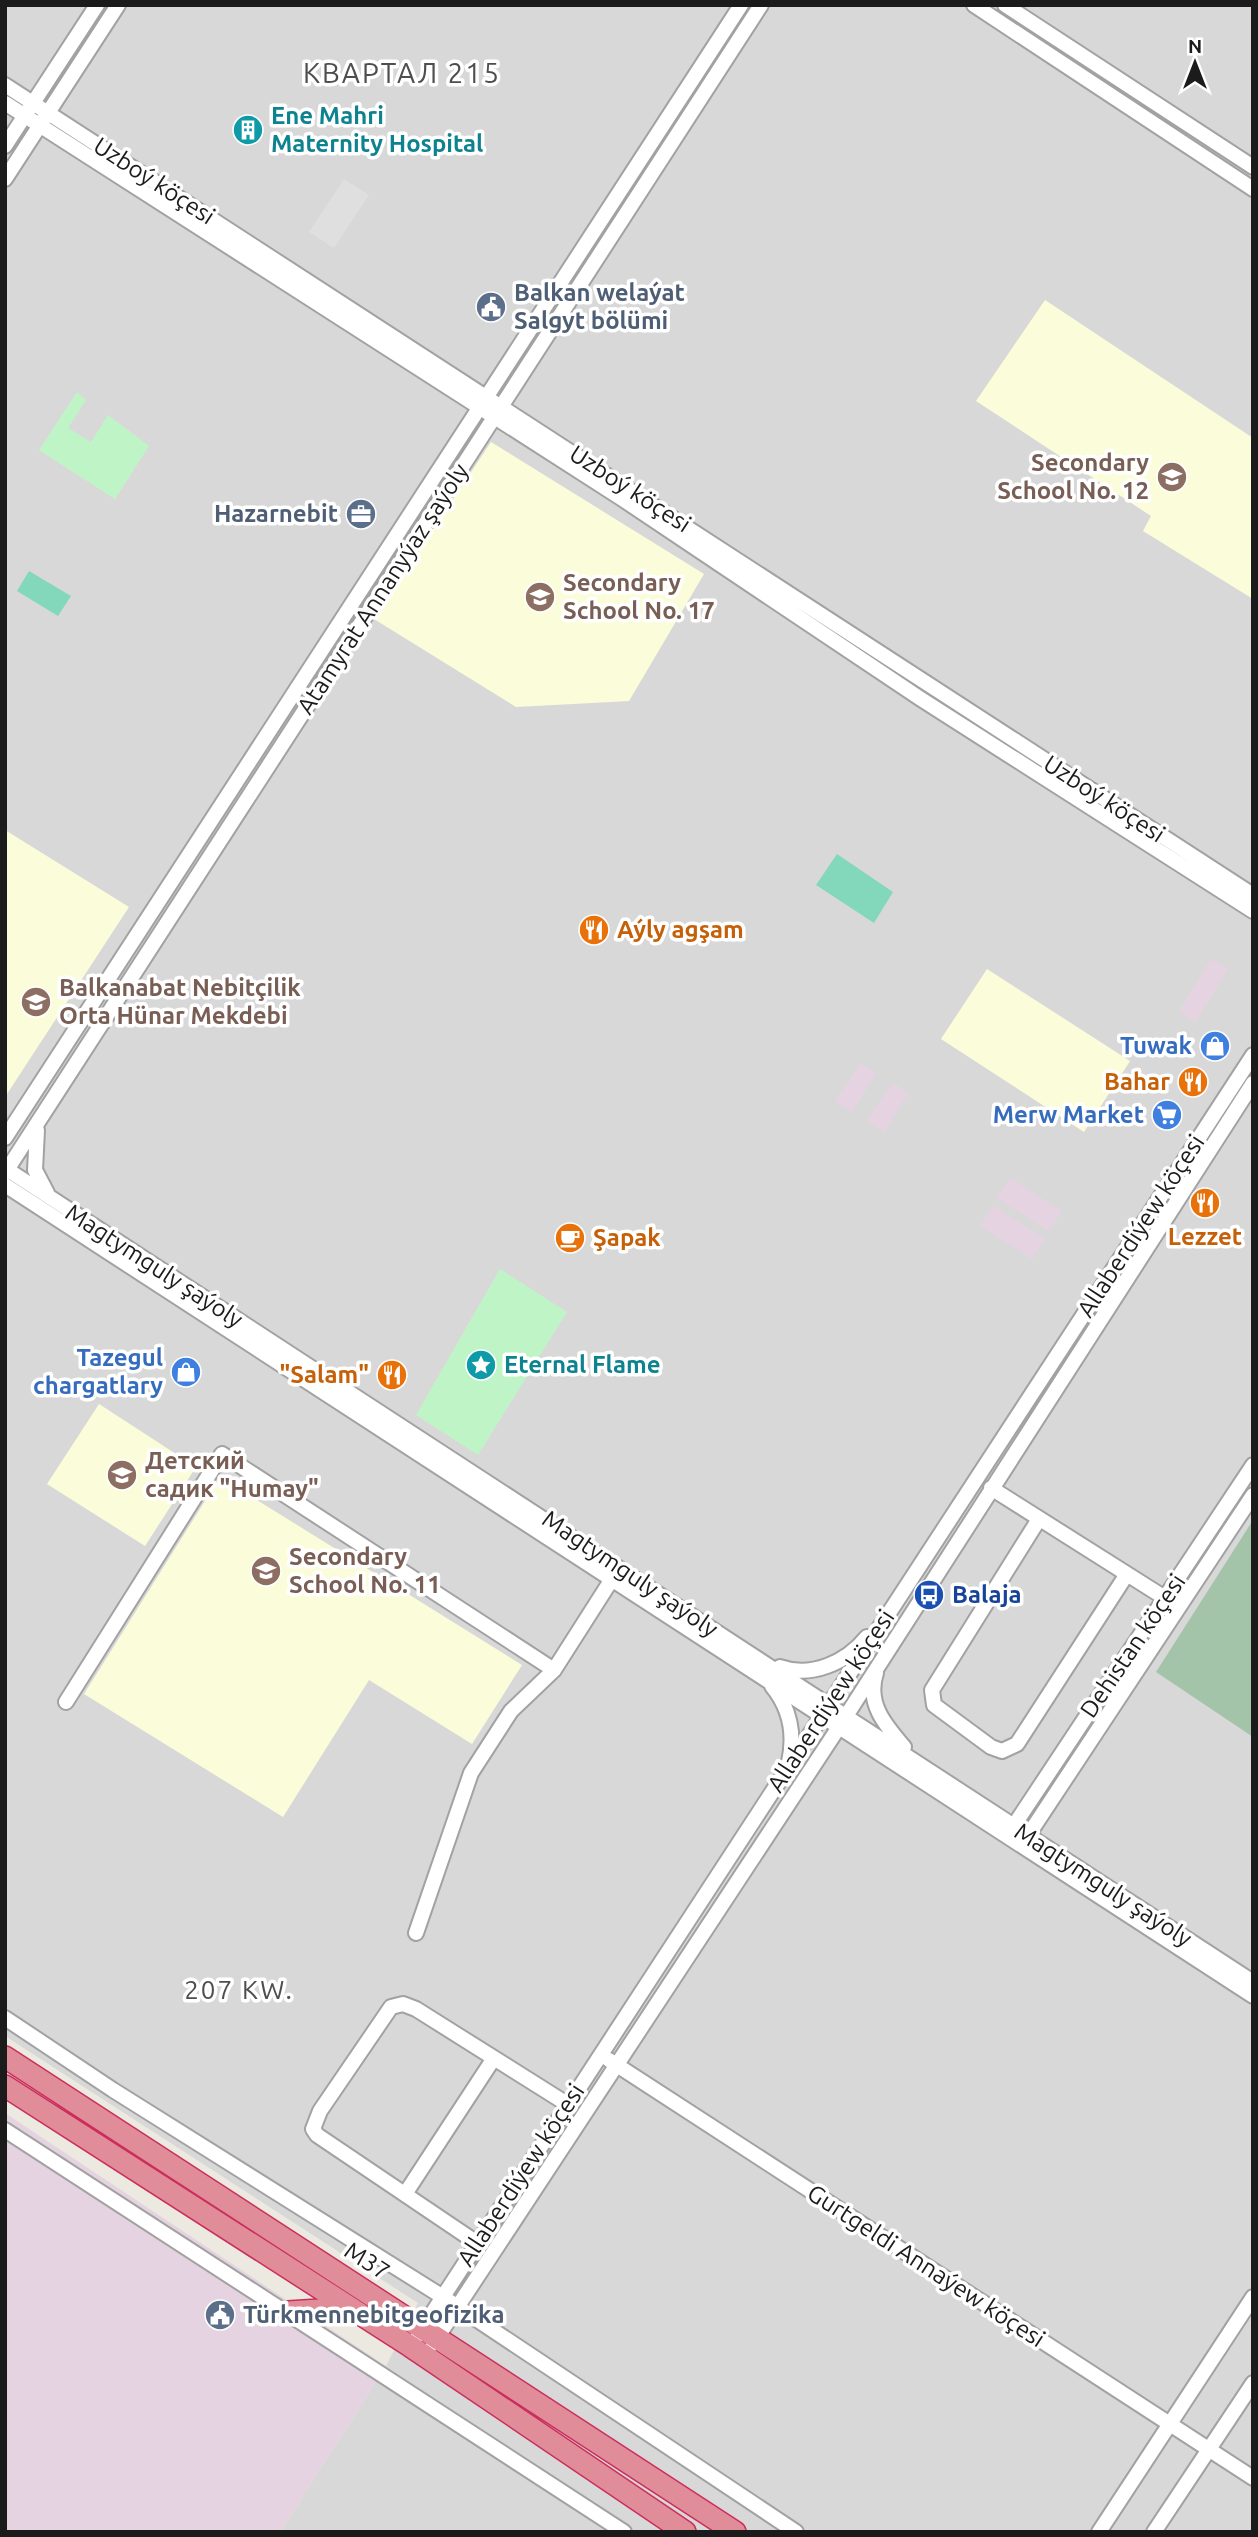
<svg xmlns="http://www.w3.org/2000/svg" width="1258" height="2537" viewBox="0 0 1258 2537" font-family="Ubuntu,sans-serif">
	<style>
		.residential { fill: #d9d8d8 }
		.industrial { fill: #e5d3e1 }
		.education { fill: #fbfdda }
		.cemetery { fill: #a4c4aa }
		.park { fill: #bff5c6 }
		.pitch { fill: #83d7ba }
		.parking { fill: #dfdfdf }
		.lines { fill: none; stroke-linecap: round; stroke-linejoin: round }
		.minor-casing { stroke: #a2a2a2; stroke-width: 18 }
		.highway-casing { stroke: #cb2e5d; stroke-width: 24 }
		.minor { stroke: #fff; stroke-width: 14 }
		.highway { stroke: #e08d99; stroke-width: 21 }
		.labels { text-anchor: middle; stroke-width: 7; stroke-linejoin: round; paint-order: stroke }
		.culture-label { font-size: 24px; font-weight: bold; fill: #0d838f; stroke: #fff; text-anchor: start }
		.street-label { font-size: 24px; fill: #1b1b1b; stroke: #fff }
		.service-label { font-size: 24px; font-weight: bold; fill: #4e5e75; stroke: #fff; text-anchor: start }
		.education-label { font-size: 24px; font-weight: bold; fill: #785e54; stroke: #fff; text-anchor: start }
		.food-label { font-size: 24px; font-weight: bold; fill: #c56008; stroke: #fff; text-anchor: start }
		.shop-label { font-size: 24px; font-weight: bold; fill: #366cbe; stroke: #fff; text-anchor: end }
		.transit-label { font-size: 24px; font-weight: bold; fill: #164399; stroke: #fff; text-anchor: start }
		.neighbourhood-label { font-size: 26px; letter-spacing: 2px; fill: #4e4e4e; stroke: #fff }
		.quarter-label { font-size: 28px; letter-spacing: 2px; fill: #4e4e4e; stroke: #fff }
	</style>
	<rect width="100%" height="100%" fill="#ece9e1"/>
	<path class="residential" d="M5,5H1253V2532H280L386,2366L418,2303L5,2036Z"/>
	<path class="industrial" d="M1211,959L1228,969L1196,1022L1179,1011Z
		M860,1063L876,1073L852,1112L835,1102Z
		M893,1083L908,1093L884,1132L867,1121Z
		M1010,1178L1062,1211L1049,1231L997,1198Z
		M993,1206L1045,1239L1032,1259L980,1226Z
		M5,2113L386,2366L280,2532H5Z"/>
	<path class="education" d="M1045,300L1253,438V599L1143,531L1151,516L976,401Z
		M491,442L704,574L629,701L516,707L374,619Z
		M5,830L129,907L5,1097Z
		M987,969L1130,1061L1084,1132L941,1039Z
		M99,1404L196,1467L145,1546L47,1484Z
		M220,1477L522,1665L472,1744L369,1680L283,1817L84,1694Z"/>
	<path class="cemetery" d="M1253,1520V1737L1156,1672Z"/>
	<path class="park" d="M77,392L86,400L68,428L91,442L108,415L149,446L115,499L39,450Z
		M500,1269L567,1312L478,1455L416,1415Z"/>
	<path class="pitch" d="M29,571L71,596L58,616L17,591Z
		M837,854L893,892L874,923L816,885Z"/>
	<path class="parking" d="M344,179L369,195L334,248L309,232Z"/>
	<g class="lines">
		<g class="minor-casing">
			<path id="minor" d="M974,5L1253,189
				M1005,5L1253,167
				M5,85L1253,895
				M5,103L621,498L921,699L1253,911
				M5,146L97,5
				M5,179L118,5
				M37,1130L35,1170L47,1193
				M5,1138L741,5
				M5,1168L1253,1982
				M5,1173L761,5
				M5,1185L1253,1996
				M991,1488L1165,1598
				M1039,1519L932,1690L934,1705L991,1747L1002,1751L1017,1744L1127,1574
				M780,1667C811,1678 846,1663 867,1637
				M876,1673C866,1703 885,1725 904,1747
				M772,1686C790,1708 795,1735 789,1762
				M66,1702L222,1454L554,1670
				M1013,1827L1253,1465
				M1027,1837L1253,1495
				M416,1933L471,1773L511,1711L554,1670L612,1579
				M5,2018L113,2090L443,2297L796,2532
				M609,2060L1253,2478
				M5,2130L624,2532
				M405,2194L494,2058
				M477,2243L317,2135L313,2129L320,2111L391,2007L403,2004L416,2009L567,2104
				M418,2335L1253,1055
				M433,2344L839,1727L1253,1083
				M1099,2532L1253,2297
				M1154,2532L1253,2383"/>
		</g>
		<g class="highway-casing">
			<path id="highway" d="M5,2057L735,2532
				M5,2086L410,2346L685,2532
				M288,2312L351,2308"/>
		</g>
		<use href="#minor" class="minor"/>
		<use href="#highway" class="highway"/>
	</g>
	<defs>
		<g id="building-disc" transform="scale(1.575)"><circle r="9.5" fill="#0f9aa8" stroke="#fff"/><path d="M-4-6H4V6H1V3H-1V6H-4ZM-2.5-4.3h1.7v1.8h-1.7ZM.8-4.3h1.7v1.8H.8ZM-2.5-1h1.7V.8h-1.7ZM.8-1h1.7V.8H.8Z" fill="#fff"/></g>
		<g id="civic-disc" transform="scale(1.575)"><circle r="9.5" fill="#5c6f8a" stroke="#fff"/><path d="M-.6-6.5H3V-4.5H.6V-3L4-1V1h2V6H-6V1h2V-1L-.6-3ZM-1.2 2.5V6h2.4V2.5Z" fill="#fff"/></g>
		<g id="school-disc" transform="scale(1.575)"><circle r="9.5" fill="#8d6e63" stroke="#fff"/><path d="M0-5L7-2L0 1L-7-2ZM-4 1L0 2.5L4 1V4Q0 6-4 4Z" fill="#fff"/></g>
		<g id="office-disc" transform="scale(1.575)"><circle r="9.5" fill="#5c6f8a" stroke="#fff"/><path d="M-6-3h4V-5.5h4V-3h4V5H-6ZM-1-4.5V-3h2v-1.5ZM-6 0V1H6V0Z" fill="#fff"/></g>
		<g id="restaurant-disc" transform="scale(1.575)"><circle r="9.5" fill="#e8710a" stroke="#fff"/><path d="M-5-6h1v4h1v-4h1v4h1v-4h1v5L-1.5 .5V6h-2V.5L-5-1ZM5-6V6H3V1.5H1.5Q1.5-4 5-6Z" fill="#fff"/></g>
		<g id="university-disc" transform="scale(1.575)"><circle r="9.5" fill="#8d6e63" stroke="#fff"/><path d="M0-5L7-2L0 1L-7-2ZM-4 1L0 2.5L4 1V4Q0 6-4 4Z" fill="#fff"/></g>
		<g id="shop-disc" transform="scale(1.575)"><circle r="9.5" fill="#3f7fe0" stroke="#fff"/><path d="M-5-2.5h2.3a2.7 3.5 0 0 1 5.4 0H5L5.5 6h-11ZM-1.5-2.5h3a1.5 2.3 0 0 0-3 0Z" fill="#fff"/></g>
		<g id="supermarket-disc" transform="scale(1.575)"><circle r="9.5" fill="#3f7fe0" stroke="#fff"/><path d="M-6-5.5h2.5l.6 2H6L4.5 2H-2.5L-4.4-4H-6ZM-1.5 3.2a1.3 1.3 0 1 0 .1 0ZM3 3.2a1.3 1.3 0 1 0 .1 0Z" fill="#fff"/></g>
		<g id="cafe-disc" transform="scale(1.575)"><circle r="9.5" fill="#e8710a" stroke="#fff"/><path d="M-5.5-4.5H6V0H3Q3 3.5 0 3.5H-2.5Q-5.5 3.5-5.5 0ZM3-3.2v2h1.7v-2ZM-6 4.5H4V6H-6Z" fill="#fff"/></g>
		<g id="sight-disc" transform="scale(1.575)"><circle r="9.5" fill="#0f9aa8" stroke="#fff"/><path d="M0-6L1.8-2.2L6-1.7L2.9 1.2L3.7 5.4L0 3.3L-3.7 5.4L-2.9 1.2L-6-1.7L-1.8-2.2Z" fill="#fff"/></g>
		<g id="bus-disc" transform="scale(1.575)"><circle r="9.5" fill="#1a4fb4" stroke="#fff"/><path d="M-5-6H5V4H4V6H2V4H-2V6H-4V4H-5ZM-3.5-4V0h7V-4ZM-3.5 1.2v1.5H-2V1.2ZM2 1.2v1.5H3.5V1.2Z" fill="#fff"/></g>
	</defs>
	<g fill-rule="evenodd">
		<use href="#building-disc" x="248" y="130"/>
		<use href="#civic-disc" x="491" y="307"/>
		<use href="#school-disc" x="1172" y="477"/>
		<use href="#office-disc" x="361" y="514"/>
		<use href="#school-disc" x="540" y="597"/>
		<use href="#restaurant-disc" x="594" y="930"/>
		<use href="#university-disc" x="36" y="1002"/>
		<use href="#shop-disc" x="1215" y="1046"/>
		<use href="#restaurant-disc" x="1193" y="1082"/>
		<use href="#supermarket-disc" x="1167" y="1115"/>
		<use href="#restaurant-disc" x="1205" y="1203"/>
		<use href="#cafe-disc" x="570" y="1238"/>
		<use href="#sight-disc" x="481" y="1365"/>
		<use href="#shop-disc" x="186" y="1372"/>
		<use href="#restaurant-disc" x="392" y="1375"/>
		<use href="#school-disc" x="122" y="1475"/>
		<use href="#school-disc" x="266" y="1571"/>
		<use href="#bus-disc" x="929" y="1595"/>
		<use href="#civic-disc" x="220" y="2315"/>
	</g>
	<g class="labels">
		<g class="culture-label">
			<text x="271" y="124">Ene Mahri<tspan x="271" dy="28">Maternity Hospital</tspan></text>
			<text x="504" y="1373">Eternal Flame</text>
		</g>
		<g class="street-label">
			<text transform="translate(154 181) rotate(33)" y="8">Uzboý köçesi</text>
			<text transform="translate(630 489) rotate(33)" y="8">Uzboý köçesi</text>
			<text transform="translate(383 589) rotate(-57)" y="8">Atamyrat Annanyýaz şaýoly</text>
			<text transform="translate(1104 799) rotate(33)" y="8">Uzboý köçesi</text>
			<text transform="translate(1141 1226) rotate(-57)" y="8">Allaberdiýew köçesi</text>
			<text transform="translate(154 1266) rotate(33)" y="8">Magtymguly şaýoly</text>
			<text transform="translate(630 1574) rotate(34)" y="8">Magtymguly şaýoly</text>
			<text transform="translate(1133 1646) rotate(-56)" y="8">Dehistan köçesi</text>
			<text transform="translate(831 1701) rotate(-57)" y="8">Allaberdiýew köçesi</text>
			<text transform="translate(1103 1885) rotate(33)" y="8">Magtymguly şaýoly</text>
			<text transform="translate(521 2175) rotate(-57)" y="8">Allaberdiýew köçesi</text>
			<text transform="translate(367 2261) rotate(33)" y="8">M37</text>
			<text transform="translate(926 2266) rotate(33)" y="8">Gurtgeldi Annaýew köçesi</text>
		</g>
		<g class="service-label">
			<text x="514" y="301">Balkan welaýat<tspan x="514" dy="28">Salgyt bölümi</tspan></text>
			<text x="338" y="522" text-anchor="end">Hazarnebit</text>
			<text x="243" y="2323">Türkmennebitgeofizika</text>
		</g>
		<g class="education-label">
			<text x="1149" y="471" text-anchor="end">Secondary<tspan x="1149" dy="28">School No. 12</tspan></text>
			<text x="563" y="591">Secondary<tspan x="563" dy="28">School No. 17</tspan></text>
			<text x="59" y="996">Balkanabat Nebitçilik<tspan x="59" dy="28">Orta Hünar Mekdebi</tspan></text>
			<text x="145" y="1469">Детский<tspan x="145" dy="28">садик "Humay"</tspan></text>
			<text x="289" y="1565">Secondary<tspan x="289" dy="28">School No. 11</tspan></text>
		</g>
		<g class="food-label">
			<text x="617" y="938">Aýly agşam</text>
			<text x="1170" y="1090" text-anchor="end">Bahar</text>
			<text x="1205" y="1245" text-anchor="middle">Lezzet</text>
			<text x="593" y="1246">Şapak</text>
			<text x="369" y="1383" text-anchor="end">"Salam"</text>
		</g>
		<g class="shop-label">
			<text x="1192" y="1054">Tuwak</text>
			<text x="1144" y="1123">Merw Market</text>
			<text x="163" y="1366">Tazegul<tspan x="163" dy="28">chargatlary</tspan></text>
		</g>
		<g class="transit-label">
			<text x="952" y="1603">Balaja</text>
		</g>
		<g class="neighbourhood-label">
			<text x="239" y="1999">207 KW.</text>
		</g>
		<g class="quarter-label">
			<text x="402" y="83">КВАРТАЛ 215</text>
		</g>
	</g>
	<rect width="1258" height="2537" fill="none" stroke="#1b1b1b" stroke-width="14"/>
	<g transform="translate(1195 63)" stroke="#ffffff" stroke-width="5" paint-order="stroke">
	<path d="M0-5L12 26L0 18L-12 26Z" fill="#1b1b1b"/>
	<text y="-10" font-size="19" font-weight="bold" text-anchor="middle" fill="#1b1b1b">N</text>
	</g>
</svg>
